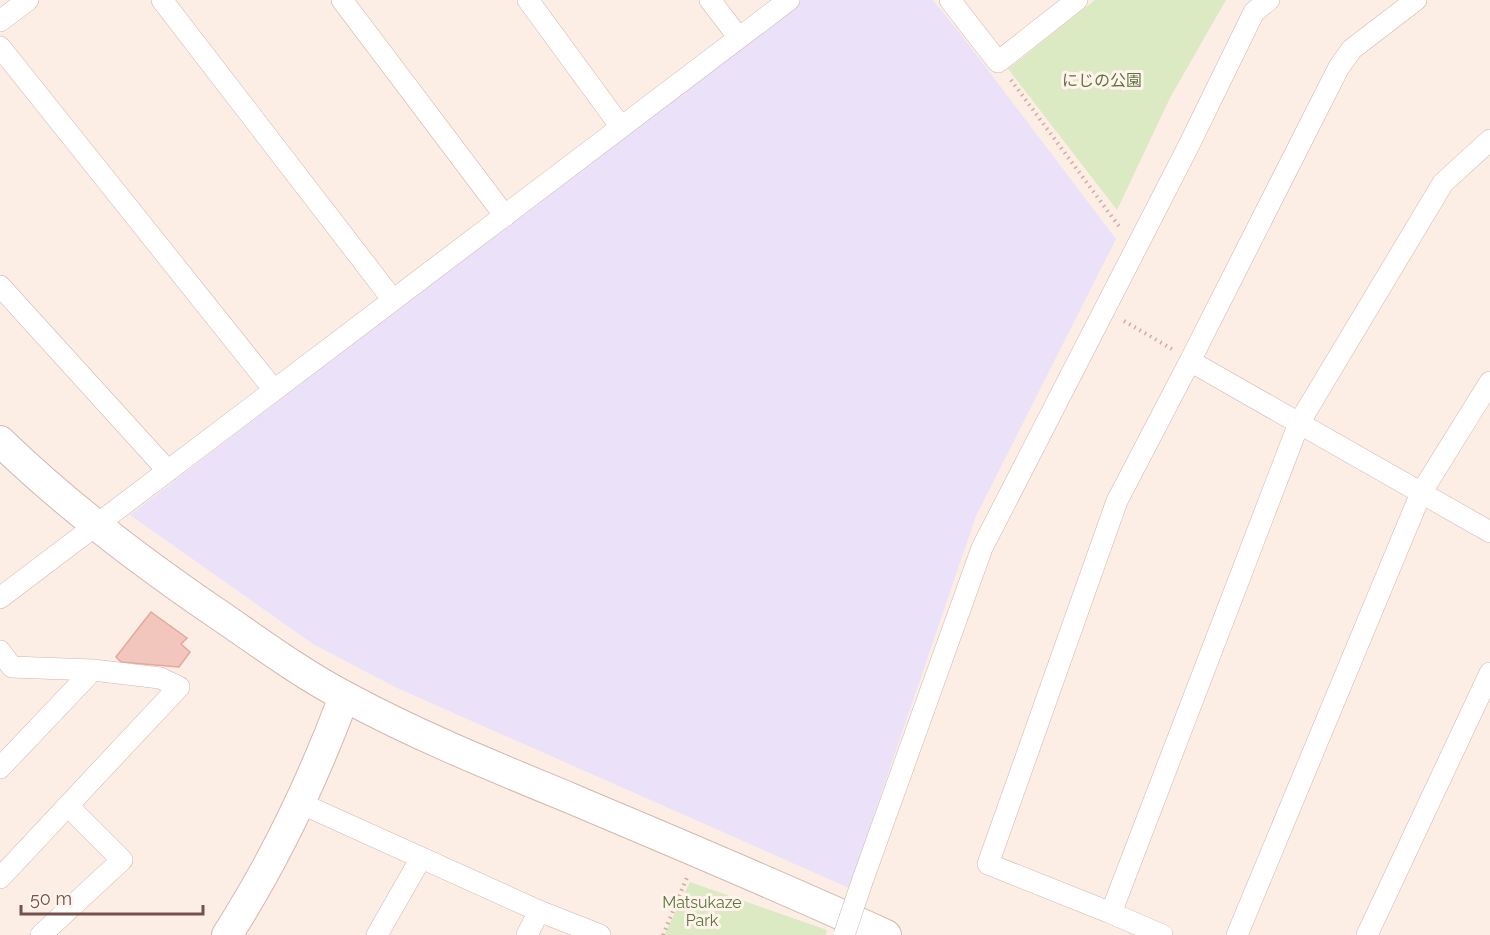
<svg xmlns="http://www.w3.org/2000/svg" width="1490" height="935" viewBox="0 0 1490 935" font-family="Raleway,'Noto Sans JP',sans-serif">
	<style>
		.education { fill: #ebe2f9 }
		.green { fill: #dceac3 }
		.building { fill: #f2c6bd; stroke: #e5a89d; stroke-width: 1.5 }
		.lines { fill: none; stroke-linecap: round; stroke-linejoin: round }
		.street-casing { stroke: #d0b6ae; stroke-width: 22 }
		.secondary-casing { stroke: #d6b6ae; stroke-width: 32 }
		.path { stroke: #d7a9a0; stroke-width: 4; stroke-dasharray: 1.5 4.5; stroke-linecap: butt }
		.street { stroke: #fff; stroke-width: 21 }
		.secondary { stroke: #fff; stroke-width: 30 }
		.street-bridge-casing { stroke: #d0b6ae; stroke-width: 22; stroke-linecap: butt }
		.street-bridge { stroke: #fff; stroke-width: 21 }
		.labels { text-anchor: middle; stroke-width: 6; stroke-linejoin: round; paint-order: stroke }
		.park-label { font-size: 16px; fill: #5c753f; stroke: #fff3ec }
	</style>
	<rect width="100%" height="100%" fill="#fceee5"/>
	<path class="education" d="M799,0H933L966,41L1116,239L976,516L849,888L395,687L313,644L130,515Z"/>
	<path class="green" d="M1095,0H1226L1170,98L1117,210L1008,69Z
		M690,882L827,930L826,935H664Z"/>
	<path class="building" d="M151,612L187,638L181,644L190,652L179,667L121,662L116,657Z"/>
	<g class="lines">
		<g class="street-casing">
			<path id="street" d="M162,0L393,300
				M342,0L505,216
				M528,0L621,127
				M710,0L739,38
				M950,0L998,62L1077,0
				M0,21L28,0
				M0,47L274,390
				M0,286L168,471
				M1190,361L1490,532
				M0,598L789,0
				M0,651L12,667L93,670L160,678L179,687L0,878
				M0,768L93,670
				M300,803L539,911L600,935
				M863,879L982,548L1188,147L1254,12L1269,0
				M1111,913L1299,423L1443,183L1490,140
				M41,935L122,860L69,807
				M377,935L421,858
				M527,935L539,911
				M1162,935L1111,913L988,864L1117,501L1190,361L1339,67L1352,49L1416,0
				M1237,935L1421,493L1490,382
				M1367,935L1490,673"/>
		</g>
		<g class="secondary-casing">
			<path id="secondary" d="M0,441C69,508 145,565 225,619C264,646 304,675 346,697C418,736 495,767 570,798C676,843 782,887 886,935
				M227,935C275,860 313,780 344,697"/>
		</g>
		<path class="path" d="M1011,80L1121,229
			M1124,321L1172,349
			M663,935L688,875"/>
		<use href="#street" class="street"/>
		<use href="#secondary" class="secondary"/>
		<g class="street-bridge-casing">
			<path id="street-bridge" d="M844,935L863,879"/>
		</g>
		<use href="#street-bridge" class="street-bridge"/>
	</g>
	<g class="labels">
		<g class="park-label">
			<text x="1102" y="86">にじの公園</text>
			<text x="702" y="908">Matsukaze<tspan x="702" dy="18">Park</tspan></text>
		</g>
	</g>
	<path d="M21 905v9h182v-9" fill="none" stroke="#76504a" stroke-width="3"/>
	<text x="30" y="905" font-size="18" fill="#76504a" stroke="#fff3ec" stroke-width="4.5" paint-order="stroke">50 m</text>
</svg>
